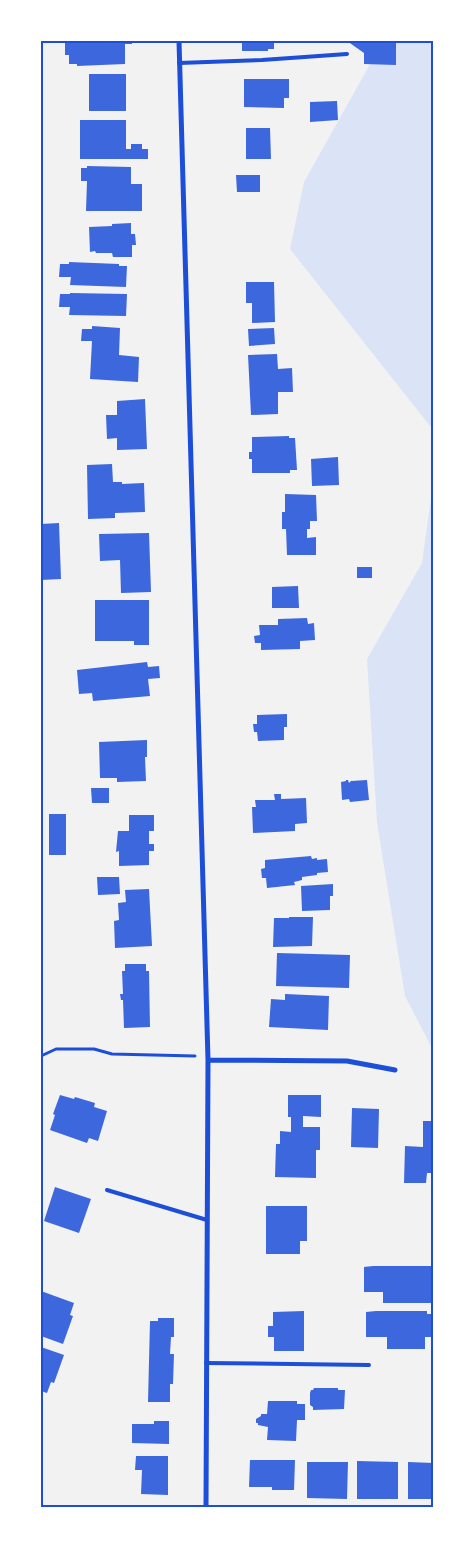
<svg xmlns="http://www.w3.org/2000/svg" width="475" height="1549" viewBox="0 0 475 1549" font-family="Montserrat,sans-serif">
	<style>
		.green { fill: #dbe4f7 }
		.building { fill: #3d67dc }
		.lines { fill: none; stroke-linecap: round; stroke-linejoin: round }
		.path { stroke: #1d4ed8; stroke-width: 3 }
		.service { stroke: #1d4ed8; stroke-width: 4 }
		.minor { stroke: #1d4ed8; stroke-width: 5 }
		.neatline { fill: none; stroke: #1d4ed8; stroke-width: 2 }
	</style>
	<rect width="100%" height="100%" fill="#f2f2f2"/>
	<path class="green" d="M383,41H434V431L290,249L304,182Z
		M434,476V1052L405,996L377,823L367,659L422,563Z"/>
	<path class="building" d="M65,41H132V44H125V64L77,66V64H69V55H65Z
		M242,41H274V49H268V51H242Z
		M347,41H396V65L364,64V53Z
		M89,74H126V111H89Z
		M244,79H289V98H284V108L244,107Z
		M337,101L338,120L310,122V102Z
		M80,120H126V149H131V144H142V149H148V159H80Z
		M246,128H270L271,159H246Z
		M87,166L131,167V184H142V211H86L87,181H81V168H87Z
		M236,175H260V192H237Z
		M131,223V234H135L136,245H132V257H113L112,253H96L95,251L90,252L89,227L112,226V224Z
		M69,262L119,264V266H127L126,287L70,285L71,277H59L60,264H69Z
		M246,282H274L275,322L252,323V303H246Z
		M70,293L127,294L126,316L69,315L70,307H59L60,294H70Z
		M92,326L120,328L119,355L139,357L138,382L90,379L92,341H81L82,329H92Z
		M274,328L275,344L249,346L248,329Z
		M277,354L278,369L292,368L293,392H278V414L251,415L248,355Z
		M145,399L147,449L117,450V438L107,439L106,415H117V401Z
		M289,436V438H295L297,470H290V473H252V459H249V452H252V437Z
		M338,457L339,485L312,486L311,459Z
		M112,464L113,482H122V484L144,483L145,512L115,513V518L88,519L87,465Z
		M285,494L316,495L317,521H310V529H307V538L316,537V555H287L286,529H282V512H285Z
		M59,523L61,579L41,580V524Z
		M149,533L151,592L121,593L120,560L100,561L99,534Z
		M357,567H372V578H357Z
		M298,586L299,608H272V587Z
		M95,600H149V645H134V641H95Z
		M307,618L308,624L314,623L315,640L300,641V649L261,650V643H255L254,636L260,635L259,625H278V619Z
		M147,662L148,667L159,666L160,678L148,679L150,696L93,701L92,693L79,694L77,670Z
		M287,714V727H284V740L258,741L257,732H254L253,724H257V715Z
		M147,740V757H145L146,781L117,782V778H100L99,742Z
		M346,780H348L349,783L351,781L367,780L369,800L350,802L349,799L342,800L341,782L346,781Z
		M91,788H109V803H92Z
		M274,794H281V799L306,798L307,823L295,824V831L253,833L252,807H256L255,800H275Z
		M49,814H66V855H49Z
		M129,815H154V831H149V844H154V851H149V865L119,866V851L116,852L118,831H129Z
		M311,856L312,859L317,858V860L327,859L328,872L317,873V875L302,877V880L294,882L295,885L267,888L266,878H262L261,869L265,868V860Z
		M97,877H119L120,894L98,895Z
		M333,884V896H330V910L302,911L301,886Z
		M149,889L152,946L115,948L114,921L119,920L118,903L126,902L125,890Z
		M289,917H313L312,946L273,947L274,918H289Z
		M277,953L350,955L349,988L276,986Z
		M125,964H146V971H149L150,1027L124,1028L123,1000H121L120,994H123L122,971H125Z
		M285,994L329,996L328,1030L269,1027L271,999L285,1000Z
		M60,1095L74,1099L75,1097L95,1103L94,1107L107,1111L98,1141L89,1138L87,1143L50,1130L55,1115L53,1114Z
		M288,1095H321V1117L303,1116V1127H320V1150H316V1178L275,1177L276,1144H280V1131L291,1132V1117H288Z
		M352,1108L379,1109L378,1148L351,1147Z
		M423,1121H434V1173H427L426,1183H404L405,1146L423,1147Z
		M55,1187L91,1199L79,1233L44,1221Z
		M266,1206H307V1241H300V1254H266Z
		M373,1266H434V1303H383V1292H364V1267Z
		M41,1291L74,1303L70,1315L73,1316L63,1344L41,1336Z
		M304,1311V1351H274V1337H268V1326H273V1312Z
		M376,1311H427V1314H434V1337H425V1349H387V1337H366V1312Z
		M158,1318H174V1337H171L170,1354H174L173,1384H170V1402H148L150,1321H158Z
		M41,1347L64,1355L54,1383L51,1382L47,1393L41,1391Z
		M314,1388H338V1390H345L344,1409L313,1410V1407L310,1405V1393L311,1390H313Z
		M268,1401H297V1404H305V1420H297L296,1441L267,1440L268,1427L258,1425V1423H256V1419L261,1416V1414H267Z
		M154,1421H169V1444L132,1443V1424H154Z
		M136,1456H168V1495L141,1494L142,1470H135Z
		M250,1460H295L294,1490H272V1487H249Z
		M357,1461L398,1462V1499H357Z
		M307,1462H348L347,1499L307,1498Z
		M408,1462L434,1463V1499H408Z"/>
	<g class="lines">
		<path class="path" d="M41,1056L56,1049H94L112,1054L195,1056"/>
		<path class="service" d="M179,63L262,60L347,54
			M107,1190L207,1220
			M206,1363L369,1365
			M206,1507L261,1508"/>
		<path class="minor" d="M179,41L208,1060L206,1508
			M208,1060L347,1061L395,1070"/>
	</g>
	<rect width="475" height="1549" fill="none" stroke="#ffffff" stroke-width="85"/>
	<rect x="42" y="42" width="390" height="1464" class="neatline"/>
</svg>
